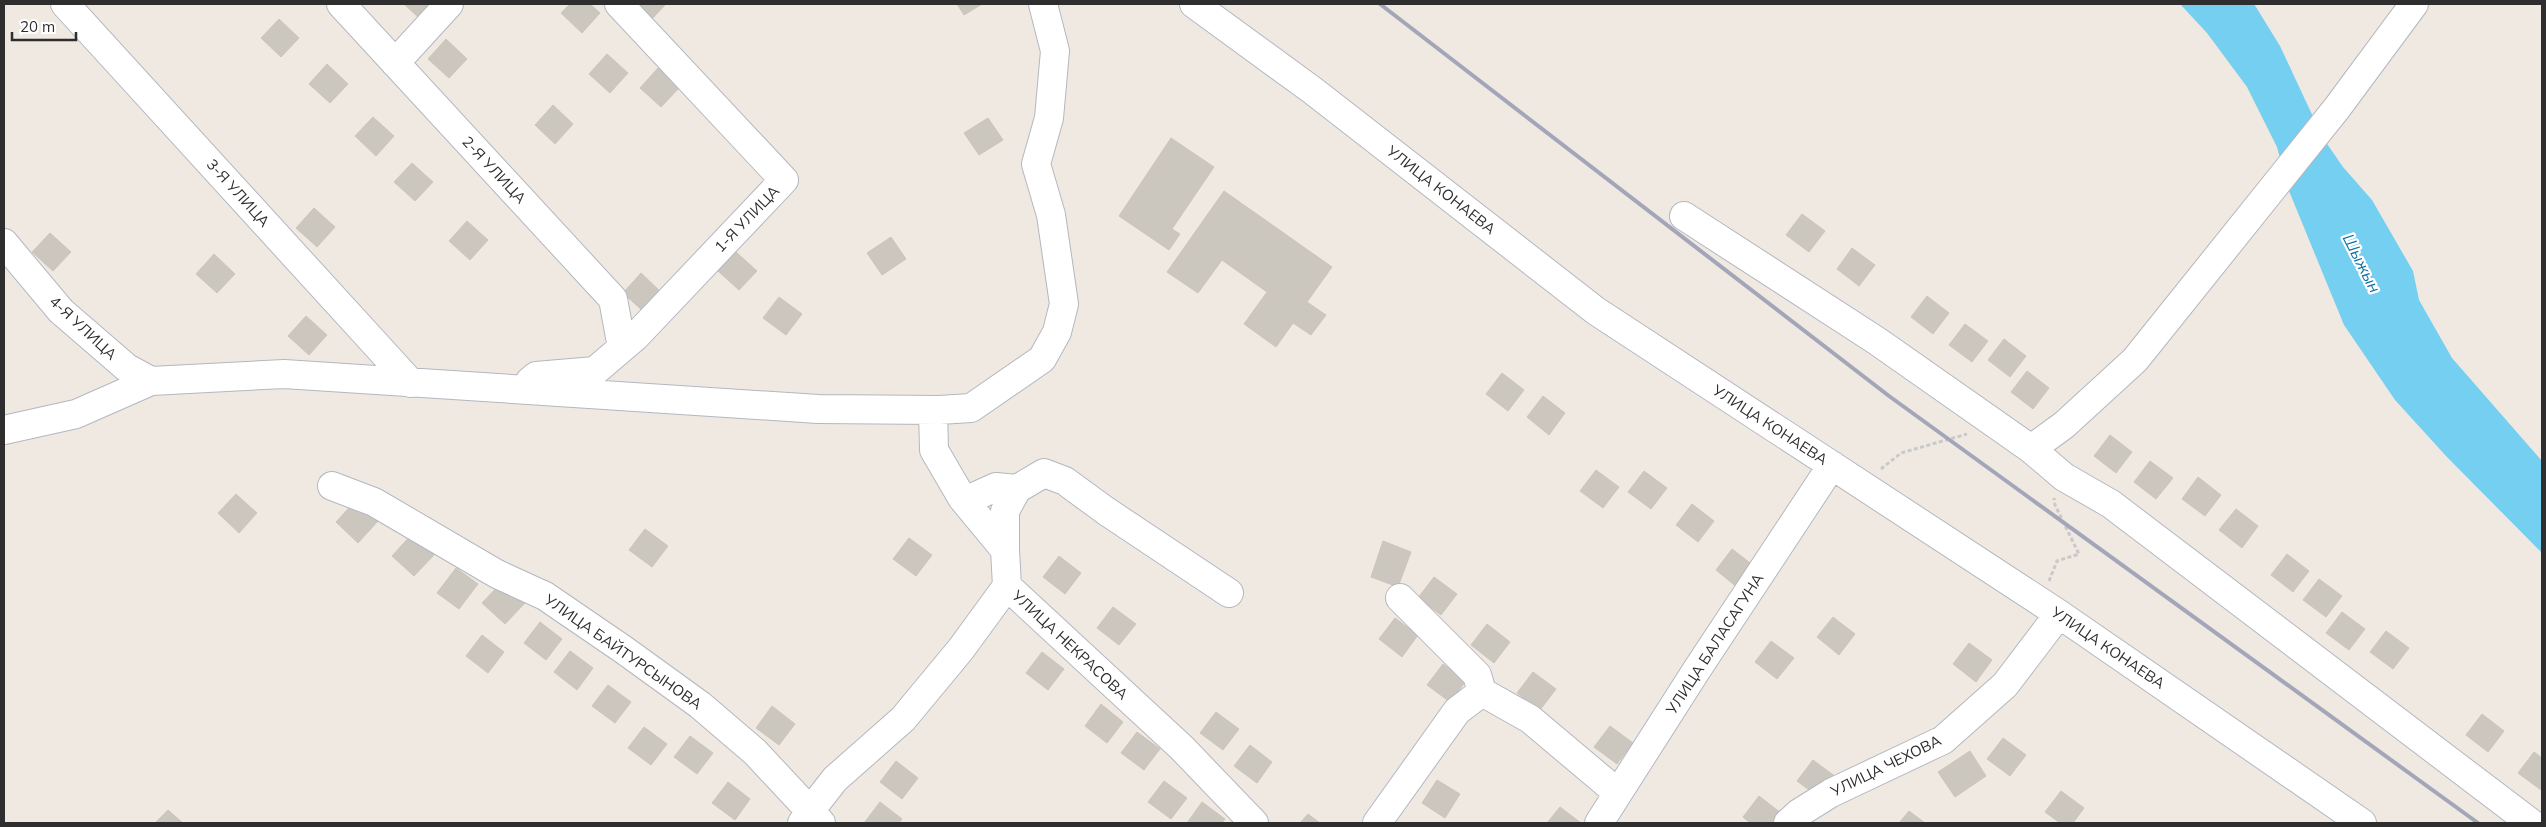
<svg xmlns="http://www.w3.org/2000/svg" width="2546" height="827" viewBox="0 0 2546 827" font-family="Mulish,sans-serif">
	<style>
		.water { fill: #75cff0 }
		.building { fill: #cbc7bf; stroke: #cbc5ba }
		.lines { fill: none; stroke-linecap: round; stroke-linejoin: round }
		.minor-casing { stroke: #b4b7c1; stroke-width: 30 }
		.path { stroke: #c9c9c9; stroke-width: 3; stroke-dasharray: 4 2.5; stroke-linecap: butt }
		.minor { stroke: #fff; stroke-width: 28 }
		.rail { stroke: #a3a6b8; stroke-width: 4 }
		.labels { text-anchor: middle; stroke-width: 4.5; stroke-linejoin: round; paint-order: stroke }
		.street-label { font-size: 15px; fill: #2e2e2e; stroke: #fff }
		.water-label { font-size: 16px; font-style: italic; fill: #0d6fa3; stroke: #fff }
	</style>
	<rect width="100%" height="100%" fill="#efe9e1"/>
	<path class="water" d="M2180,4H2254L2256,7L2280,46L2323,138L2343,167L2372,200L2413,271L2419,300L2452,358L2542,461V553L2446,456L2395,400L2344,325L2289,191L2277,147L2247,87L2207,33Z"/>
	<path class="building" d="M404,4H434L420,19Z
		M570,4H590L600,13L582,33L561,13Z
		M629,4H666L649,22Z
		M957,4H982L964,15Z
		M279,19L299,38L281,57L261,38Z
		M446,39L467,59L449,78L428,59Z
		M607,54L628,73L610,93L589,74Z
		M327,64L348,84L330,103L309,84Z
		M658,68L679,88L661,107L640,88Z
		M553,105L573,124L555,144L535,125Z
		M373,117L394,136L376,156L355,136Z
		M988,118L1003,140L979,155L964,133Z
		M1171,138L1214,167L1172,229L1180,234L1169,250L1119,216Z
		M412,163L433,182L415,201L394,182Z
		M1224,191L1332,267L1307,302L1326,315L1311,335L1293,323L1276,347L1244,324L1267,292L1222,260L1198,293L1167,272Z
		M314,208L335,227L317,247L296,228Z
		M1802,214L1825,231L1809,252L1786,235Z
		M467,221L488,240L470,260L449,241Z
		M50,233L71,252L53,271L32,252Z
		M891,237L906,259L882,275L867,253Z
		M1852,248L1875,265L1859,286L1837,269Z
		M736,252L757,271L739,290L718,271Z
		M214,254L235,274L217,293L196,274Z
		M641,273L662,293L644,312L623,293Z
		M1927,296L1949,313L1933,334L1911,317Z
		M779,297L802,314L786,335L763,318Z
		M306,316L327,335L309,355L288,336Z
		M1965,324L1988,341L1972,362L1949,345Z
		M2004,339L2026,356L2010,377L1988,360Z
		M2027,371L2049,388L2033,409L2011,392Z
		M1502,373L1524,390L1508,411L1486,394Z
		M1543,396L1565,413L1549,435L1527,417Z
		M2110,435L2132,452L2116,473L2094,456Z
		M2150,461L2173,478L2156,499L2134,482Z
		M1596,470L1619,487L1603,508L1580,491Z
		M1644,471L1667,488L1651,509L1628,492Z
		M2198,477L2221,495L2205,516L2182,499Z
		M236,494L257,513L239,533L218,513Z
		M356,500L378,521L358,543L336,522Z
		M1692,504L1714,521L1698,542L1676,525Z
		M2236,509L2258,526L2242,548L2219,530Z
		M645,529L668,546L652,567L629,550Z
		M412,534L434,555L414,576L392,556Z
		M909,538L932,555L916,576L893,559Z
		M1383,541L1411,552L1398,587L1371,577Z
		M1732,549L1754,566L1738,588L1716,570Z
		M2287,554L2309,571L2293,592L2271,575Z
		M1059,556L1081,573L1065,594L1043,577Z
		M456,568L478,584L459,609L437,593Z
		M1434,577L1457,594L1441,615L1418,598Z
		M2319,579L2342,596L2326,617L2303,600Z
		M502,582L525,603L505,624L482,603Z
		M1113,607L1136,624L1119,645L1097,628Z
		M2342,612L2365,629L2349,650L2326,633Z
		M1833,617L1855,634L1839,655L1817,637Z
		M1395,618L1418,635L1402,657L1379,639Z
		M540,622L562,639L546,660L524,643Z
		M1487,624L1510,642L1494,663L1471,645Z
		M2386,631L2409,648L2393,669L2370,652Z
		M482,635L504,652L488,673L466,656Z
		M1771,641L1794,658L1777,679L1755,662Z
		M1969,643L1992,660L1976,682L1953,664Z
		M570,651L593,668L577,690L554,672Z
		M1042,652L1064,669L1048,690L1026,673Z
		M1443,664L1466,681L1450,702L1427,685Z
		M1533,672L1556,689L1540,710L1517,693Z
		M608,685L631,702L615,723L592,706Z
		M1101,704L1123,722L1107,743L1085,726Z
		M772,706L795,724L779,745L756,728Z
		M1216,712L1239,729L1223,750L1200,733Z
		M2482,714L2504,731L2488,752L2466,735Z
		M1610,726L1633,743L1617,764L1594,747Z
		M644,727L667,744L651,765L628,748Z
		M1137,732L1160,749L1144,770L1121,753Z
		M690,736L713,753L697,774L674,757Z
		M2003,738L2026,755L2010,776L1987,759Z
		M1250,745L1272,762L1257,783L1234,766Z
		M1970,751L1986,776L1955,797L1938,772Z
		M2534,752L2542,758L2541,790L2518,773Z
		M1813,760L1836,777L1820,798L1797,781Z
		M896,761L918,778L902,799L880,782Z
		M1437,780L1460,794L1445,818L1422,803Z
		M1164,781L1187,798L1171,819L1148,802Z
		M728,782L750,799L735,820L712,803Z
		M2061,791L2084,808L2073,823H2060L2045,812Z
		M1759,796L1781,813L1774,823H1750L1743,817Z
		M880,802L902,819L899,823H864Z
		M1202,802L1225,819L1222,823H1187Z
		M1560,807L1581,823H1547Z
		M168,810L183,823H155Z
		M1909,811L1925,823H1899Z
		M1308,814L1320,823H1300Z"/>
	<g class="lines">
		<g class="minor-casing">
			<path id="minor" d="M65,4L411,383
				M341,4L613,299L622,348
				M1194,4L1312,90L1596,311L2059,614L2362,823
				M395,63L449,4
				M1684,216L1877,341L2031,449L2064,477L2111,504L2531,823
				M4,243L61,311L127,368L151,381L284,374L818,409L939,410L971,408L1042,359L1057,332L1064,304L1051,215L1036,164L1049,118L1055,51L1043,4
				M530,381L536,376L595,371L636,336L784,180L619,4
				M933,410L934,450L962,498L1005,550L1007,586L1182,748L1254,823
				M4,430L76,414L151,381
				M2031,449L2064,425L2135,360L2337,108L2414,4
				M332,486L374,502L497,574L545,596L624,650L700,705L755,752L810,811L802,823
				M965,501L996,487L1017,489
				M1005,550V511L1017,489L1044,473L1065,481L1106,511L1229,593
				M1400,598L1477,675L1482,692
				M821,823L810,811L835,779L903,719L961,649L1007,586
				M1377,823L1457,711L1482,692L1530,719L1618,793
				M1599,823L1696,671L1832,465
				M1788,823L1799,813L1831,793L1943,740L2005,685L2059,614"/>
		</g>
		<path class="path" d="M1881,469L1901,453L1967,434
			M2049,581L2057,561L2079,554L2055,505L2054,498"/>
		<use href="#minor" class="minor"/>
		<path class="rail" d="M1380,4L1889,396L2478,823"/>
	</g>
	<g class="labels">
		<g class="street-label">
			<text transform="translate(494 170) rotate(47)" y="5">2-Я УЛИЦА</text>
			<text transform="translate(1441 190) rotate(38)" y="5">УЛИЦА КОНАЕВА</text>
			<text transform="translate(238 193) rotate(48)" y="5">3-Я УЛИЦА</text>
			<text transform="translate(747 219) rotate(-46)" y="5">1-Я УЛИЦА</text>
			<text transform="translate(83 328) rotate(43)" y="5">4-Я УЛИЦА</text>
			<text transform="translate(1770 425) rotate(33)" y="5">УЛИЦА КОНАЕВА</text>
			<text transform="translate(1715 644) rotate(-57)" y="5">УЛИЦА БАЛАСАГУНА</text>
			<text transform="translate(1070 645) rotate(43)" y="5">УЛИЦА НЕКРАСОВА</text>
			<text transform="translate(2108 648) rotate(34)" y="5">УЛИЦА КОНАЕВА</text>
			<text transform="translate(623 652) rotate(35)" y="5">УЛИЦА БАЙТУРСЫНОВА</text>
			<text transform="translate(1886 766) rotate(-26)" y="5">УЛИЦА ЧЕХОВА</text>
		</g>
		<g class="water-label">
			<text transform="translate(2362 263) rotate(63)" y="6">Шыжын</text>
		</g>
	</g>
	<rect width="2546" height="827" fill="none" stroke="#2e2e2e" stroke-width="10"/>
	<path d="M12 32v8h64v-8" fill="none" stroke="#2e2e2e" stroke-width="2.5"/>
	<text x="20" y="32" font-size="15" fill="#2e2e2e" stroke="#ffffff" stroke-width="4" paint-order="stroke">20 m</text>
</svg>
